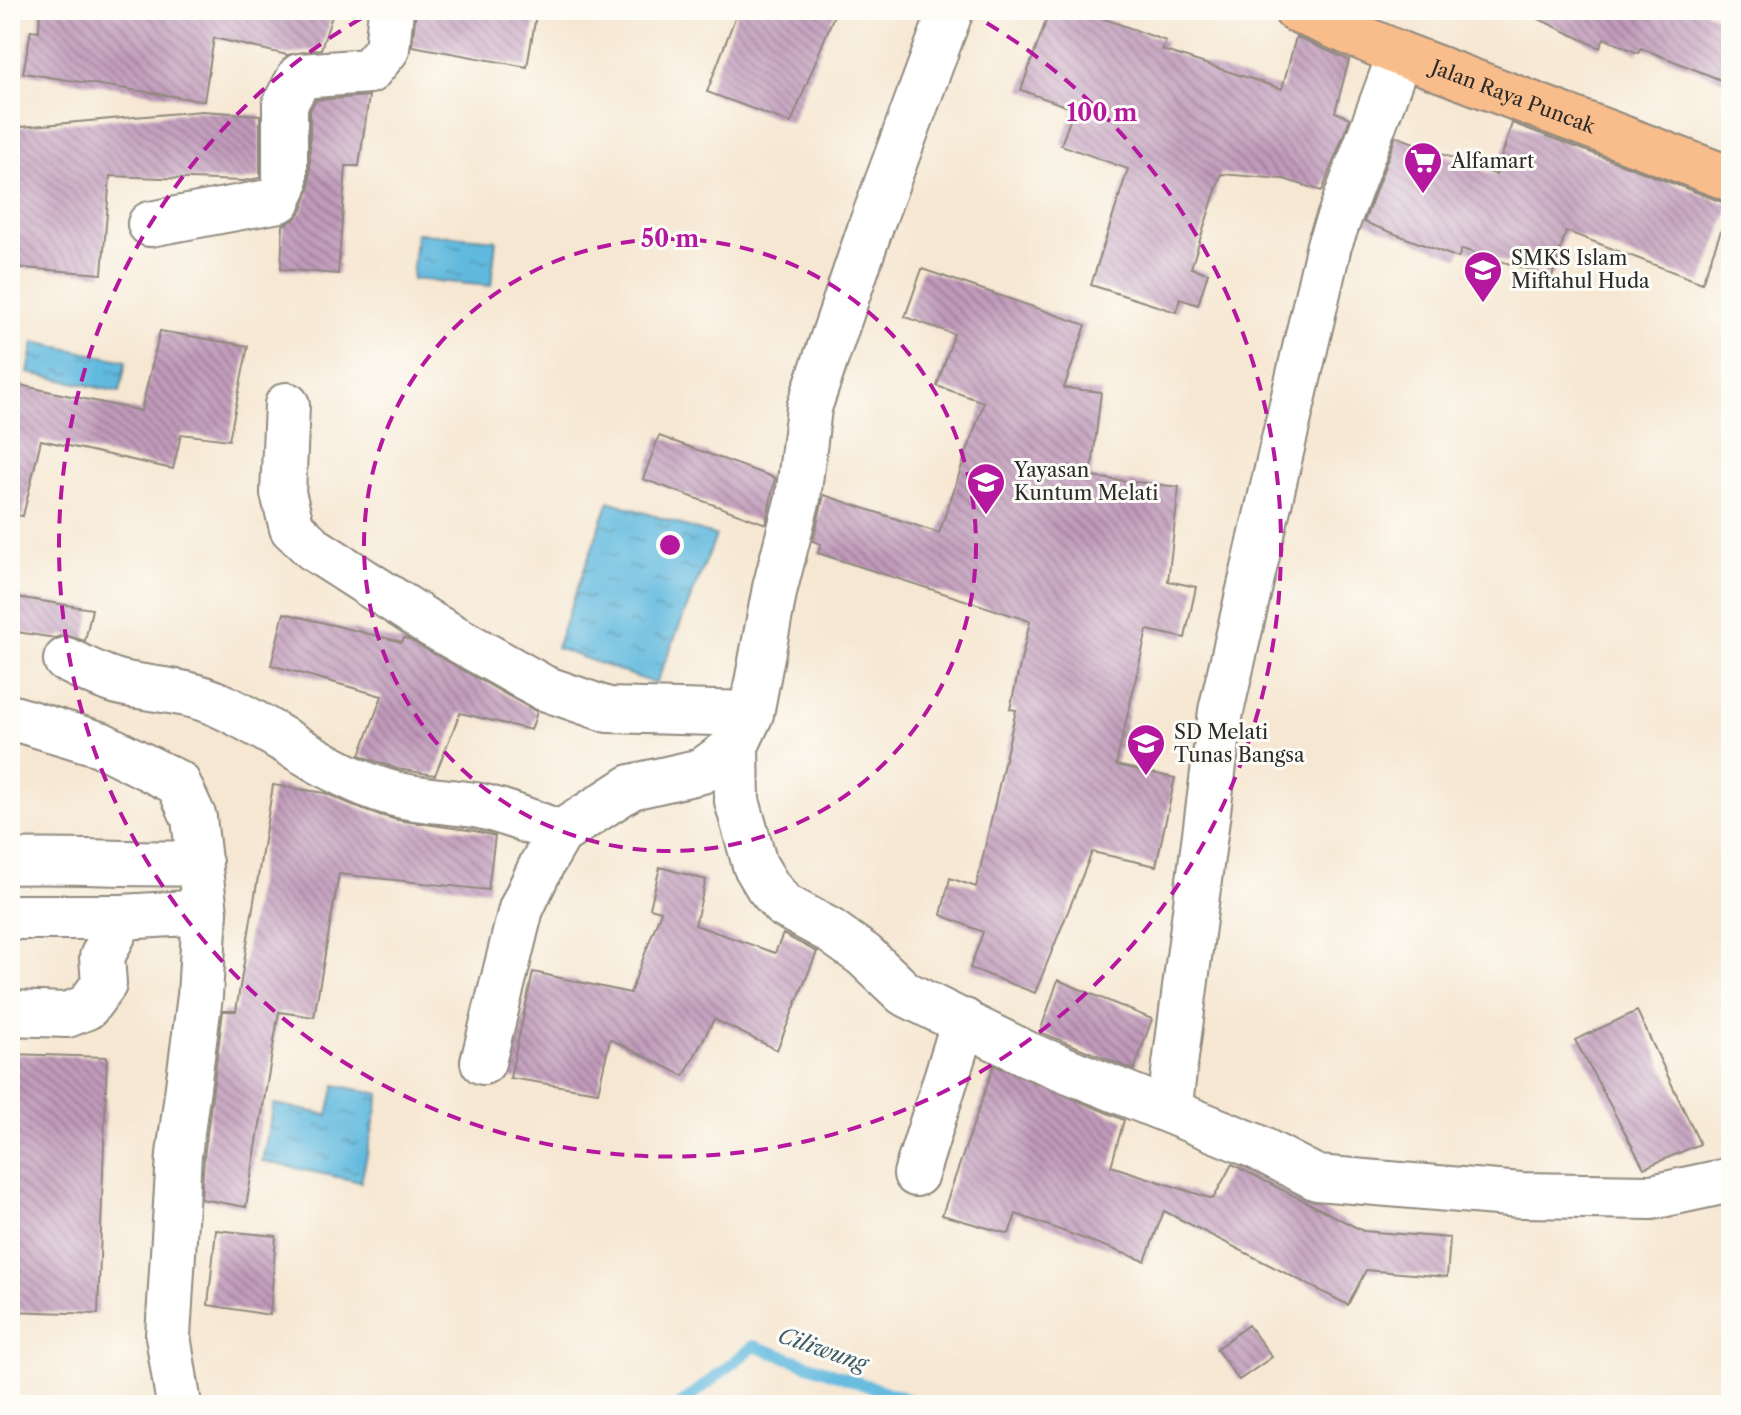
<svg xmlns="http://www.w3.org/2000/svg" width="1741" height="1415" viewBox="0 0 1741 1415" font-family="'Libre Caslon Text',serif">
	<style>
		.water { fill: url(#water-ripples); stroke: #467284; stroke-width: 2 }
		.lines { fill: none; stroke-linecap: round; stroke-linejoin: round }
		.stream { stroke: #61b9de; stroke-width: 12 }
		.building { fill: url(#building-back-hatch) }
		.minor-casing { stroke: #90897e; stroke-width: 48 }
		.highway-casing { stroke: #90897e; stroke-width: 48 }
		.minor { stroke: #fff; stroke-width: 44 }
		.highway { stroke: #f9bc8b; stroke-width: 44 }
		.ring { fill: none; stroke: #b5179e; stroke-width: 4; stroke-dasharray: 14 10 }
		.labels { text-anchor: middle; stroke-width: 6; stroke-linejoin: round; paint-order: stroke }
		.street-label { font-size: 20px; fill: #2b2b2b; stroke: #fdfcf7 }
		.poi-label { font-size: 20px; fill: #2b2b2b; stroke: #fdfcf7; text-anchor: start }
		.water-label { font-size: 22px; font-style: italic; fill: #3e5d6a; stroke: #fdfcf7 }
		.centre { fill: #b5179e; stroke: #fdfcf7; stroke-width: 4 }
		.ring-label { font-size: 24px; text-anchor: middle; font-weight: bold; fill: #b5179e; stroke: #fdfcf7; stroke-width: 6; stroke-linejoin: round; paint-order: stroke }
	</style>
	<defs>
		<pattern id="water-ripples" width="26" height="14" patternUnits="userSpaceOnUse" patternTransform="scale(2)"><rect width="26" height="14" fill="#61b9de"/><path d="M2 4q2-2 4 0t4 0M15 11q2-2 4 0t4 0" fill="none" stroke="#5097b4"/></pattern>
		<pattern id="building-back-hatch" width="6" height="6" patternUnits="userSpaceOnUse" patternTransform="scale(2)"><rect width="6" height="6" fill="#c09aba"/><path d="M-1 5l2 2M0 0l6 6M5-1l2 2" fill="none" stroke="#9c7e97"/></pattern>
	</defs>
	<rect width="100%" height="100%" fill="#fdfcf7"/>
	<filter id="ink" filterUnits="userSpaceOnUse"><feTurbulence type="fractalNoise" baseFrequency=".0125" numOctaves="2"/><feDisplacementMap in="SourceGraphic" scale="16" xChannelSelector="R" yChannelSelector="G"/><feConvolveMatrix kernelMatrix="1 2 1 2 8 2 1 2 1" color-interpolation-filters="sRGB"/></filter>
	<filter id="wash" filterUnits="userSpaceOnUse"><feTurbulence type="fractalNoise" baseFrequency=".006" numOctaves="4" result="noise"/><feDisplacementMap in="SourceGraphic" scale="32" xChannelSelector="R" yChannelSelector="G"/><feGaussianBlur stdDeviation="1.8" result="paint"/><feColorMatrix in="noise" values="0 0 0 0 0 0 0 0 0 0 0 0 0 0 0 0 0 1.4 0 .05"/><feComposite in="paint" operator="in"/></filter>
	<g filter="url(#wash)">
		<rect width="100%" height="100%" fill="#f6e7d2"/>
		<path class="water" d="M416,233L496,240L491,286L412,279Z
			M34,342L126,361L120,392L28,373Z
			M609,501L716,536L656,684L556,648Z
			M335,1085L380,1094L361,1182L262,1161L274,1104L328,1115Z"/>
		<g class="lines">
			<path class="stream" d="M680,1405L754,1346L923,1405"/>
		</g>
		<g id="blocks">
			<path class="building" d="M40,10H237L287,20L290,10H334L321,49L287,55L214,38L204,101L23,73L31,30L39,31Z
				M416,10H537L527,67L412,46Z
				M738,10H836L791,123L707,92Z
				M1050,10H1080L1166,41L1162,50L1282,89L1296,37L1349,60L1335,112L1350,118L1322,191L1284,179L1221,174L1191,268L1208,273L1198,305L1180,299L1176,312L1091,285L1128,169L1061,145L1074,109L1021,90Z
				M1520,10H1702L1731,22V84L1641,48L1638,53L1604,38L1600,48Z
				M369,96L359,166H346L338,274L281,269L283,225L294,220L302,210L310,187V110L316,100Z
				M202,111L260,115V178L243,181L110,176L102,274L10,267V128Z
				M1512,123L1722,202L1731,203L1702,283L1566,231L1552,277L1462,249L1458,258L1364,222L1396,136L1496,175Z
				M922,269L1086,325L1064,388L1101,392L1091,477L1179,487L1168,581L1196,587L1185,638L1147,630L1116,765L1175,778L1156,866L1092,852L1035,993L970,968L983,932L941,915L950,878L976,887L1016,710L1010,709L1030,621L818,553L821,544L813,541L824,495L939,533L984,402L937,386L954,334L905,317Z
				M160,331L248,346L229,440L181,434L173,469L41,440L23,516L10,514V383L141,411Z
				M659,436L775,478L766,524L643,479Z
				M10,596L92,609L85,641L64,635L55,638L10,631Z
				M284,613L402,642L404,638L408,639L537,712L531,730L460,713L435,775L397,769L367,758L360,755L382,696L271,665Z
				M273,785L325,793L369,812L397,820L475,831L495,836L488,890L339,874L314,1017L279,1012L246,1207L201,1199L204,1157L223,1011H236Z
				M660,867L706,880L695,925L775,953L783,934L817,952L777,1050L714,1019L684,1076L610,1039L598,1092L510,1078L533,972L630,993L661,911L650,908Z
				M1058,980L1152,1019L1134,1070L1040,1032Z
				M1637,1011L1700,1144L1644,1168L1575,1040Z
				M10,1054L107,1057L98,1314L10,1311Z
				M994,1065L1124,1120L1111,1166L1213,1199L1232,1164L1363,1231L1450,1238L1447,1277L1366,1270L1348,1305L1164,1211L1145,1261L1016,1214L1009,1234L942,1215Z
				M216,1230L276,1236L270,1315L208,1305Z
				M1248,1325L1272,1357L1239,1380L1216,1349Z"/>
		</g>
	</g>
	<g filter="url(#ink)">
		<use href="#blocks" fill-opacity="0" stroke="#90897e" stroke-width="2"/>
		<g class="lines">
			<g class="minor-casing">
				<path id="minor" d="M150,224L279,200L285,186V104L300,76L369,71L387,49L391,10
					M287,405L283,493L292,528L314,549L432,625L544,688L608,710L751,714
					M66,660C84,668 103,679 122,683C154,690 186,690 217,704C273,728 320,769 378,789C411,801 445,800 480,806C507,812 534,823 560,833
					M10,717L100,744L178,783L194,818L205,912L200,996L179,1155L168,1336L179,1405
					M736,746L737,801L755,865L768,887L783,905L829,930L864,955L904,993L1027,1054L1169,1111L1221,711L1329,245L1400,54
					M10,862C73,860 136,865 200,863
					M10,917H122L205,912
					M10,1013L67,1015L87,1007L104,984L102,957L122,917
					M483,1062L521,909L542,864L560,833L631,787L702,771L736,746L751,714L775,588L798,498L809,408L872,223L951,10
					M1169,1111L1255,1146L1317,1178L1521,1195L1652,1197L1731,1180
					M916,1174L964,1021"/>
			</g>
			<g class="highway-casing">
				<g id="highway">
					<path id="s1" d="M1296,10L1400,54L1731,179"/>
				</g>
			</g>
			<use href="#minor" class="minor"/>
			<use href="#highway" class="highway"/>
		</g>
	</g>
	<g class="ring">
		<circle cx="670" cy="545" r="306"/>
		<path d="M966 11A611 611 0 1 1 374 11"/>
	</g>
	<defs>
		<g id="supermarket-pin" transform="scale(2)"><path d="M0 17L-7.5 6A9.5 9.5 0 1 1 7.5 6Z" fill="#b5179e" stroke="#fdfcf7"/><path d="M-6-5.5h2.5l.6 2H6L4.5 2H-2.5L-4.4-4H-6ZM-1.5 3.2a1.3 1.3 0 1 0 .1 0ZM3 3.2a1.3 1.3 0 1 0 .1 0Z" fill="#fff"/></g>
		<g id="school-pin" transform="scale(2)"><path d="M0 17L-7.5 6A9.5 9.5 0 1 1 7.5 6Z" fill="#b5179e" stroke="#fdfcf7"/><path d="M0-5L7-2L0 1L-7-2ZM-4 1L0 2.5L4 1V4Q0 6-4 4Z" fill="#fff"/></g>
	</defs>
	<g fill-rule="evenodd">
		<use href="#supermarket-pin" x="1423" y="161"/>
		<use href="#school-pin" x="1483" y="270"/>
		<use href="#school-pin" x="986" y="482"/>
		<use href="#school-pin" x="1146" y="743"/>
	</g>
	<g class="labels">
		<g class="street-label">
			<text dy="7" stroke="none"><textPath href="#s1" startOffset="234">Jalan Raya Puncak</textPath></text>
		</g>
		<g class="poi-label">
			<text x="1451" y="168">Alfamart</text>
			<text x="1511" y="265">SMKS Islam<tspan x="1511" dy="23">Miftahul Huda</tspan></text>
			<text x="1014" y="477">Yayasan<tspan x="1014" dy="23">Kuntum Melati</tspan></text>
			<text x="1174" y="739">SD Melati<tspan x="1174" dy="23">Tunas Bangsa</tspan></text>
		</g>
		<g class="water-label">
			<text transform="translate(823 1349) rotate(19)" y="8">Ciliwung</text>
		</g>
	</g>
	<circle cx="670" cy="545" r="12" class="centre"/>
	<g class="ring-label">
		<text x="1102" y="121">100 m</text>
		<text x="670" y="247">50 m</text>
	</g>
	<rect width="1741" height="1415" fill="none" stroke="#fdfcf7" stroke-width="40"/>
</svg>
